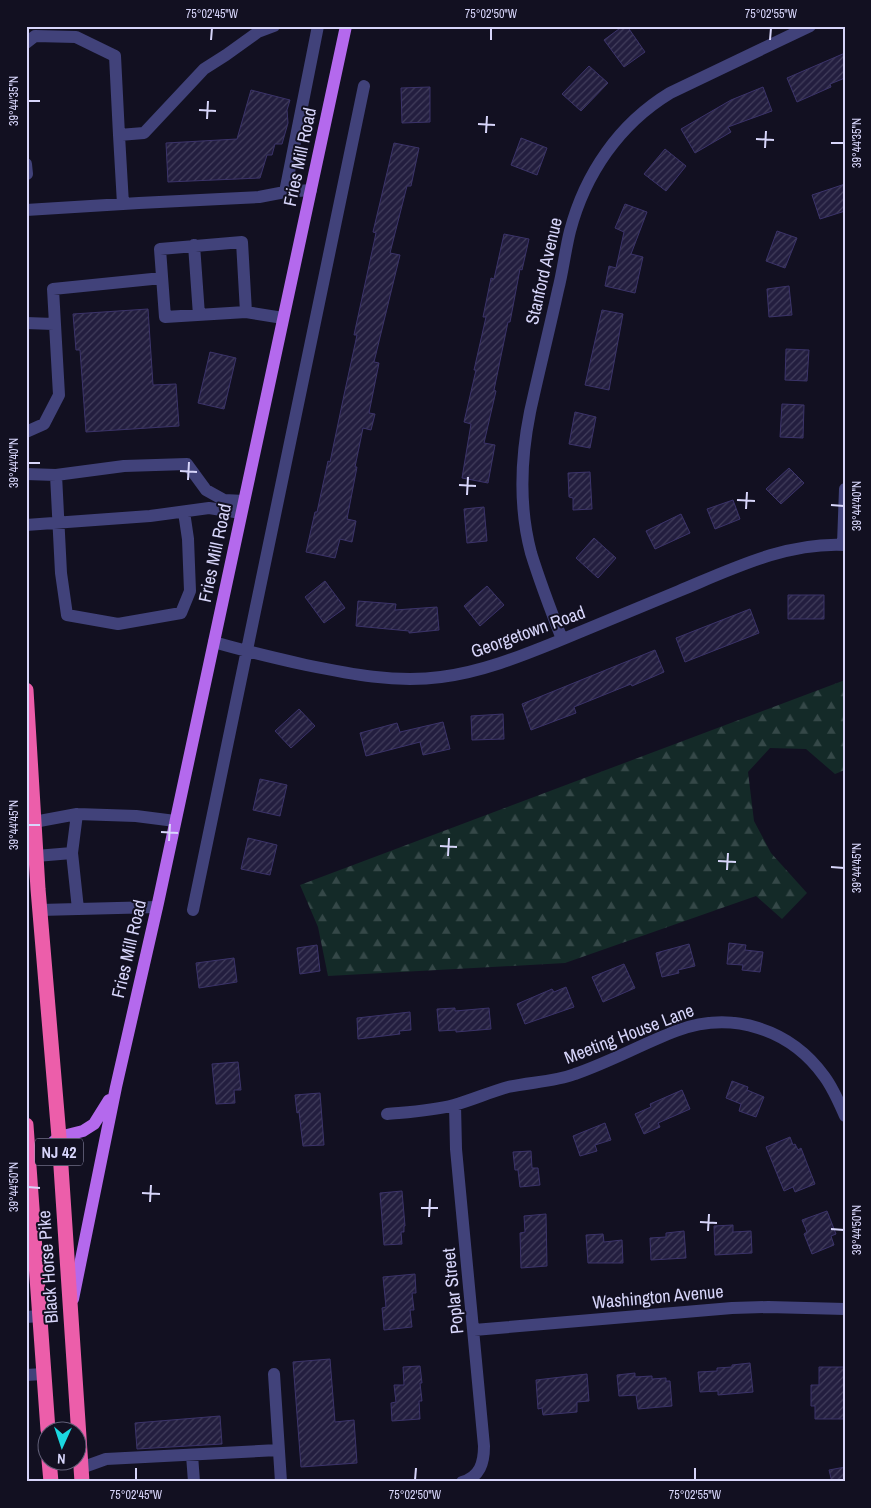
<svg xmlns="http://www.w3.org/2000/svg" width="871" height="1508" viewBox="0 0 871 1508" font-family="'Archivo Narrow',sans-serif">
	<style>
		.forest { fill: url(#forest-firs) }
		.building { fill: url(#building-hatch); stroke: #3b3369 }
		.lines { fill: none; stroke-linecap: round; stroke-linejoin: round }
		.minor { stroke: #41427a; stroke-width: 12 }
		.major { stroke: #b469ed; stroke-width: 12 }
		.highway { stroke: #ec5eaa; stroke-width: 15 }
		.ticks { fill: none; stroke: #d7d5fa; stroke-width: 2 }
		.labels { text-anchor: middle; stroke-width: 4; stroke-linejoin: round; paint-order: stroke }
		.shield { fill: #121021; stroke: #9c9ab9; stroke-width: 1 }
		.shield-label { font-size: 16px; font-weight: bold; fill: #d7d5fa }
		.street-label { font-size: 18px; fill: #d7d5fa; stroke: #121021 }
		.neatline { fill: none; stroke: #d7d5fa; stroke-width: 2 }
		.ticks-label { font-size: 12px; text-anchor: middle; fill: #d7d5fa }
	</style>
	<defs>
		<pattern id="forest-firs" width="22" height="20" patternUnits="userSpaceOnUse" patternTransform="scale(1.25)"><rect width="22" height="20" fill="#142a28"/><path d="M5 1l3.5 6h-7zM16 11l3.5 6h-7z" fill="#354848"/></pattern>
		<pattern id="building-hatch" width="6" height="6" patternUnits="userSpaceOnUse" patternTransform="scale(1.25)"><rect width="6" height="6" fill="#231e3f"/><path d="M-1 1l2-2M0 6l6-6M5 7l2-2" fill="none" stroke="#423e5c"/></pattern>
	</defs>
	<rect width="100%" height="100%" fill="#121021"/>
	<path class="forest" d="M845,680V770L835,774L806,749L770,748L748,772L754,821L771,853L807,893L782,919L756,896L565,963L328,976L318,927L300,885Z"/>
	<path class="building" d="M623,26H627L645,52L624,67L604,40Z
		M845,53V78L830,84L831,87L797,102L787,78Z
		M589,66L608,83L581,111L562,94Z
		M430,87V122L402,123L401,88Z
		M763,87L772,111L728,127L731,132L695,153L681,129L731,100Z
		M251,90L290,100L287,110L288,123L282,144H275L272,155H267L260,178L168,182L166,143L237,139Z
		M521,138L547,148L537,175L511,165Z
		M394,143L419,148L411,186H407L390,253L400,255L374,362L379,363L369,413L375,414L371,430L363,428L355,467H357L347,519L356,521L352,542L340,539L335,558L306,552L315,512H317L328,461L330,462L344,395L357,335H354L376,233L373,232Z
		M665,149L686,166L666,191L644,174Z
		M845,184V211L820,219L812,195Z
		M625,204L647,212L631,254L643,257L635,293L605,286L609,266L616,268L624,232L615,228Z
		M777,231L797,238L785,268L766,261Z
		M504,234L529,239L522,270L520,269L510,322H508L494,390L496,391L484,443L495,445L488,483L462,478L471,424L464,422L476,370H474L486,317H483L491,278L494,279Z
		M789,286L792,315L769,317L767,289Z
		M148,309L153,385L176,384L179,426L86,432L80,350H76L73,314Z
		M602,310L623,314L609,390L585,385Z
		M786,349L809,350L807,381L785,380Z
		M210,352L236,358L224,409L198,403Z
		M782,404L804,405L803,438L780,437Z
		M575,412L596,417L590,448L569,444Z
		M789,468L804,483L781,504L766,489Z
		M590,472L592,509L573,510V498L569,497L568,473Z
		M733,500L740,519L715,529L707,509Z
		M484,507L487,541L467,543L464,509Z
		M681,514L690,533L655,549L646,531Z
		M594,538L616,558L598,578L576,558Z
		M325,581L345,608L324,623L305,597Z
		M487,586L504,605L480,626L464,606Z
		M788,595H824V619H788Z
		M358,601L396,604L395,610L437,607L439,630L409,633V631L356,626Z
		M750,609L759,633L685,662L676,638Z
		M655,650L664,672L632,686L631,684L574,707L576,713L531,730L522,704Z
		M299,709L315,726L291,748L275,731Z
		M503,714L504,739L472,740L471,716Z
		M443,722L450,749L423,755L420,742L366,756L360,733L397,723L400,732Z
		M260,779L287,785L280,816L253,810Z
		M248,838L277,845L270,875L241,869Z
		M729,943L746,945L745,950L763,952L760,972L742,970L743,965L727,964Z
		M689,944L695,966L678,970L679,973L662,977L656,953Z
		M317,945L320,971L300,974L297,948Z
		M234,958L237,982L199,988L196,963Z
		M624,964L635,988L603,1002L592,977Z
		M566,987L574,1007L525,1024L517,1004L552,989L554,992Z
		M455,1008V1011L489,1008L491,1029L456,1032V1030L439,1031L437,1009Z
		M410,1012L411,1030L399,1031L400,1034L358,1039L357,1018Z
		M238,1062L241,1090H234L235,1103L216,1104L212,1064Z
		M732,1081L748,1087L747,1090L764,1097L756,1117L739,1111L741,1104L726,1098Z
		M682,1090L690,1109L658,1123L660,1127L644,1134L635,1114L651,1107L650,1104Z
		M320,1093L324,1145L303,1146L299,1112L297,1113L295,1095Z
		M605,1123L611,1140L595,1145L597,1151L580,1156L573,1136Z
		M790,1137L793,1145L795,1144L798,1150L801,1148L815,1184L795,1192L793,1187L784,1191L766,1147Z
		M531,1151L532,1168H538L540,1185L520,1187L518,1170H515L513,1152Z
		M402,1191L405,1226H404V1232H401L402,1244L384,1245L380,1193Z
		M827,1211L836,1234L831,1236L834,1245L812,1254L804,1234L807,1232L802,1220Z
		M546,1214L547,1266L521,1268L520,1233L525,1232L524,1216Z
		M733,1225V1232L751,1231L752,1253L715,1255L714,1226Z
		M684,1231L686,1258L651,1260L650,1238L666,1237V1233Z
		M603,1234L604,1242L622,1240L623,1263H588L586,1235Z
		M415,1274L416,1293H412L414,1310H410L412,1327L384,1330L382,1308L386,1307L383,1277Z
		M330,1359L335,1422L354,1420L357,1463L301,1467L293,1362Z
		M750,1363L753,1392L718,1395V1391L700,1392L698,1372L717,1371V1368L732,1367V1365Z
		M420,1366L422,1383H420L422,1401H419L420,1419L392,1421L391,1403L396,1402L394,1385H404L403,1367Z
		M819,1367H845V1419H815V1406H811V1385H819Z
		M635,1373V1377L652,1376V1379L666,1378V1381H670L672,1406L638,1409L636,1395L619,1396L617,1375Z
		M587,1374L589,1401L577,1402V1412L543,1415L542,1408L538,1409L536,1380Z
		M220,1416L222,1444L137,1449L135,1423Z
		M845,1467V1482H832L829,1470Z"/>
	<g class="lines">
		<path class="minor" d="M26,43L35,36L76,37L115,56L119,135L144,133L204,69L226,55L258,32L274,26
			M119,135L123,204
			M26,164L27,174
			M285,192L318,26
			M26,210L139,203L259,197L285,192L311,190
			M194,245L199,315
			M246,312L242,242L160,249L165,317L246,312L283,318
			M26,323L54,324
			M26,432L44,424L59,395L53,289L162,278
			M26,474L56,475L124,466L187,464L206,490L224,500L244,501
			M56,475L61,573L67,615L118,624L181,613L190,591L188,539L184,512
			M26,525L150,516L209,508L241,513
			M843,544L845,489
			M562,639C551,611 540,582 531,553C519,508 521,457 530,412C539,371 549,331 558,290C563,271 565,251 570,231C585,174 619,124 670,93L810,26
			M214,642C244,651 275,658 306,665C350,674 395,683 441,677C481,672 519,657 556,642C597,625 638,608 679,591C732,569 786,542 845,545
			M34,822L77,814L136,816L175,821
			M72,853L77,814
			M36,856L72,853L78,909L40,910
			M78,909L157,907
			M193,910L364,86
			M455,1105L456,1149L484,1446C484,1463 480,1477 462,1482
			M387,1114C409,1112 432,1111 454,1105C472,1100 490,1092 508,1087C530,1082 554,1082 575,1074C610,1062 642,1044 676,1031C732,1010 790,1029 824,1076C833,1088 839,1102 845,1116
			M26,1317L40,1316
			M474,1330L732,1308L768,1307L845,1309
			M274,1374L281,1482
			M26,1375L43,1374
			M192,1455L194,1482
			M81,1468L106,1459L278,1450"/>
		<path class="major" d="M29,1163L59,1137L83,1131L94,1124L109,1100
			M73,1299L116,1087L158,903L346,26"/>
		<path class="highway" d="M26,690L38,889L59,1137L82,1482
			M26,1125L48,1430
			M49,1460L51,1482"/>
	</g>
	<path class="ticks" d="M211,40L212,28M491,40V28M770,40L771,28M28,101H40M199,110L216,111M207,119L208,101M478,124L495,125M486,133L487,116M756,139L774,140M831,143H844M765,148L766,131M28,463H40M180,471L197,472M188,480L189,462M459,485L476,486M467,495L468,477M737,500L755,501M831,505L844,506M746,509L747,492M28,825H40M161,832L178,833M169,841L170,824M440,846L457,847M448,856L449,838M718,861L736,862M831,867L844,868M727,870L728,853M28,1187L40,1188M142,1193L160,1194M150,1202L151,1185M421,1208H438M429,1217L430,1199M700,1222L717,1223M831,1229L844,1230M708,1231L709,1214M136,1480V1468M415,1480L416,1468M695,1480V1468"/>
	<g class="labels">
		<rect class="shield" x="35" y="1138.5" width="48" height="27" rx="4"/>
		<g class="shield-label">
			<text x="59" y="1158">NJ 42</text>
		</g>
		<g class="street-label">
			<text transform="translate(300 157) rotate(-78)" y="6">Fries Mill Road</text>
			<text transform="translate(544 271) rotate(-77)" y="6">Stanford Avenue</text>
			<text transform="translate(215 553) rotate(-78)" y="6">Fries Mill Road</text>
			<text transform="translate(528 632) rotate(-20)" y="6">Georgetown Road</text>
			<text transform="translate(129 949) rotate(-77)" y="6">Fries Mill Road</text>
			<text transform="translate(629 1034) rotate(-21)" y="6">Meeting House Lane</text>
			<text transform="translate(48 1267) rotate(-94)" y="6">Black Horse Pike</text>
			<text transform="translate(453 1291) rotate(-96)" y="6">Poplar Street</text>
			<text transform="translate(658 1297) rotate(-5)" y="6">Washington Avenue</text>
		</g>
	</g>
	<rect width="871" height="1508" fill="none" stroke="#121021" stroke-width="55"/>
	<g transform="translate(62 1446) rotate(183)"><circle r="24" fill="#121021" stroke="#615f78"/>
	<path d="M0-4L9 19L0 12L-9 19Z" fill="#1bd7e0"/>
	<text y="-8" font-size="14" font-weight="bold" text-anchor="middle" fill="#d7d5fa">N</text>
	</g>
	<rect x="28" y="28" width="816" height="1452" class="neatline"/>
	<g class="ticks-label">
		<text x="212" y="18">75°02'45"W</text>
		<text x="491" y="18">75°02'50"W</text>
		<text x="771" y="18">75°02'55"W</text>
		<text transform="translate(14 101) rotate(-90)" y="4">39°44'35"N</text>
		<text transform="translate(857 143) rotate(-90)" y="4">39°44'35"N</text>
		<text transform="translate(14 463) rotate(-90)" y="4">39°44'40"N</text>
		<text transform="translate(857 506) rotate(-90)" y="4">39°44'40"N</text>
		<text transform="translate(14 825) rotate(-90)" y="4">39°44'45"N</text>
		<text transform="translate(857 868) rotate(-90)" y="4">39°44'45"N</text>
		<text transform="translate(14 1187) rotate(-90)" y="4">39°44'50"N</text>
		<text transform="translate(857 1230) rotate(-90)" y="4">39°44'50"N</text>
		<text x="136" y="1499">75°02'45"W</text>
		<text x="415" y="1499">75°02'50"W</text>
		<text x="695" y="1499">75°02'55"W</text>
	</g>
</svg>
